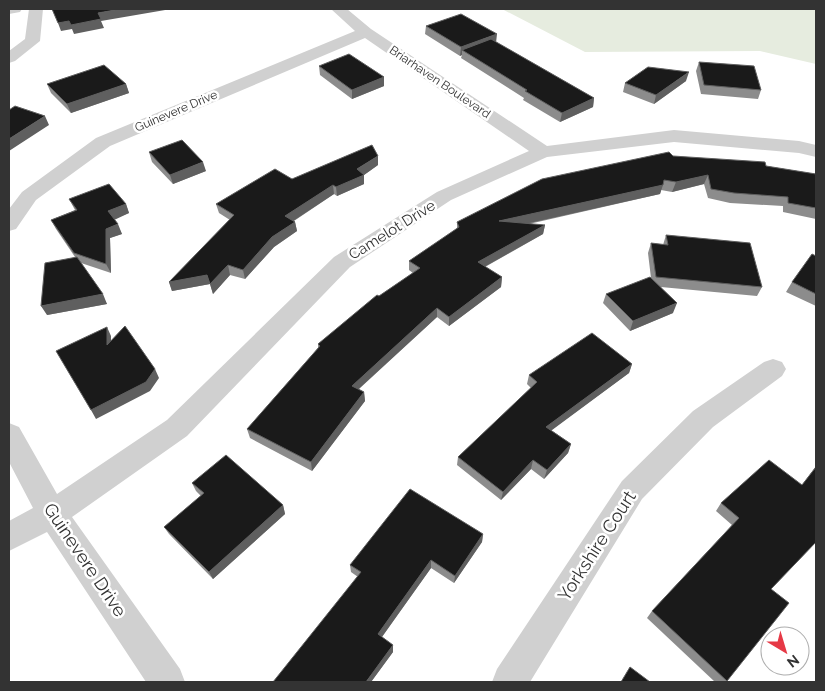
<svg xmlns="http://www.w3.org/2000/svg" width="825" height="691" viewBox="0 0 825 691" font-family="Raleway,sans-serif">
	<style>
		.green { fill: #e6ecdf }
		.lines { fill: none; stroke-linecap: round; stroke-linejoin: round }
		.minor { fill: #d0d0d0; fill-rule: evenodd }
		.wall { fill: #8c8c8c }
		.shaded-wall { fill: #5f5f5f }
		.building { fill: #1a1a1a; stroke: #5f5f5f }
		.labels { text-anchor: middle; stroke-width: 5; stroke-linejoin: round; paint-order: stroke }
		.far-street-label { font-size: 12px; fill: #333; stroke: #fff }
		.street-label { font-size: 15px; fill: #333; stroke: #fff }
		.near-street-label { font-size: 18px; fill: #333; stroke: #fff }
	</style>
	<rect width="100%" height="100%" fill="#fff"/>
	<path class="green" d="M502,9H816V64L760,51L585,52Z"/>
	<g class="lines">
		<path class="minor" d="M9,9H22L20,12L9,14Z
			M29,9H43L40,41L15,61L9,63V51L25,39Z
			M331,9H347L371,29L547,146L674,130L799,141L816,145V157L799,153L674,142L547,157L451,200L350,267L187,436L72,517L180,669L185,682H146L47,532L9,551V521L33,508L9,462V423L19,427L57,494L167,420L334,257L437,192L529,151L365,38L110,146L36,200L16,229L9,231V209L22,192L96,138L355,31Z
			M773,359L782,362L786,369L782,376L713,427L642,499L530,682H492L497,669L622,481L693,411L764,362Z"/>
	</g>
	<path class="wall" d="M426,26L496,42L594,98L593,107L560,122L523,100L524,98L461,58L462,55L460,56L425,34Z
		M699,62L761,90L758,99L701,94L696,71Z
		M319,66L384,77V86L352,99L320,75Z
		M686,81L654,104L623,92L625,83Z
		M47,84H126L129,93L71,113L51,93Z
		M149,152L206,171L173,184L152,162Z
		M673,156L766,166L816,174V219L783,212V206L730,203L708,198L704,184L672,192L661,190L660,194L529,224L545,225L543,234L485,267L502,277L501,287L449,326L437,317L359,389L364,392L365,401L312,471L250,438L247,429L318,348V344L379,296L413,273L409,270V261L457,229V222Z
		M378,165L364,175V184L337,196L334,194L294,221L295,222L297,231L274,247L245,279L230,275L213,294L210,284L172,291L169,282L230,220L219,213L216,204L292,179Z
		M69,199L126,204L129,213L114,219L122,234L110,238L111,273L81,263L107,304L47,315L75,257L56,229L51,220L75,210Z
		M666,235L762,287L757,296L661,287L673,313L630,331L603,303L606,294L651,278L648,253L651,243L663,245Z
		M816,256V306L786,292L792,282Z
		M632,364L629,373L551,430L571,444L568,453L544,479L531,469L501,500L457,465L458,457L531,388L527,384L529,375Z
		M816,466V542L771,589L727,681L725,682H715L647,618L652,611L732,525L716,511L721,503L802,485Z
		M192,483L283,505L285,514L213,579L169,534L164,527L201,496L196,491Z
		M483,534L482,542L454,583L431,568L382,637L393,652L371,682L358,577L351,572L350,565Z"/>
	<path class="shaded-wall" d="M121,9H171L101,21L104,28L74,34L72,29L61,31L58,23L98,13Z
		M497,34L496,43L462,50V55L460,56L461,47Z
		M689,72L686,81L654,104L656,95Z
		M384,77V86L352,99V90Z
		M126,84L129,93L71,113L67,104Z
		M594,98L593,107L560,122L562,113Z
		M45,116L49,125L9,151V139Z
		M378,156V165L364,175V184L337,196L336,187L357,169Z
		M203,162L206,171L173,184L170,175Z
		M708,175L704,184L672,192L676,182Z
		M333,185L334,194L287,225L285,216Z
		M663,185L660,194L498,230L499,221Z
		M126,204L129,213L112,221L108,211Z
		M295,222L297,231L274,247L245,279L243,270L272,237Z
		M118,224L122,234L110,238L111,273L106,264V229Z
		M545,225L543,234L477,271L478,262Z
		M228,265L230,275L213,294L210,284Z
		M207,275L210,284L172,291L169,282Z
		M502,277L501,287L449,326V317Z
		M103,294L107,304L47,315L41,306Z
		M677,303L673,313L630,331L633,321Z
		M437,308V317L352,395V386Z
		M107,327L111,336V355L107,345Z
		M632,364L629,373L544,436L546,427Z
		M155,369L159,378L150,391L96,419L91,410Z
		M364,392L365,401L312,471L311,462Z
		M571,444L568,453L544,479L547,470Z
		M533,460L531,469L501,500L503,492Z
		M283,505L285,514L213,579L209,572Z
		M483,534L482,542L454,583L455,576Z
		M431,560V568L379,641L378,634Z
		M393,645V652L371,682H366Z"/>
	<path class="building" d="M52,9H121L98,13L101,19L71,25L69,21L58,23Z
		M461,14L497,34L461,47L426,26Z
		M491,39L594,98L562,113L525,91L527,90L462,50Z
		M349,54L384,77L352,90L319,66Z
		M699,62L754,66L761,90L704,85Z
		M104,65L126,84L67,104L47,84Z
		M648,67L689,72L656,95L625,83Z
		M15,106L45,116L9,139V110Z
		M182,140L203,162L170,175L149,152Z
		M372,145L378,156L357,169L364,175L336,187L333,185L285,216L295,222L272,237L243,270L228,265L210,284L207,275L169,282L234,215L216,204L275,169L292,179Z
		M669,152L673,156L765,162L766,166L816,174V208L788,203V197L734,193L711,189L708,175L676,182L664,180L663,185L499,221L545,225L478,262L502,277L449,317L437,308L352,386L364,392L311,462L247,429L320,346L318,344L377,295L379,296L420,268L409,261L459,227L457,222L542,179Z
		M109,184L126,204L108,211L118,224L106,229V264L74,253L51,220L77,210L69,199Z
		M666,235L750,243L762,287L656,277L651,243L668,245Z
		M812,254L816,256V294L792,282Z
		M77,257L103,294L41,306L45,263Z
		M650,277L677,303L633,321L606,294Z
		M125,326L155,369L146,382L91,410L56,351L107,327V345Z
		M592,333L632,364L546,427L571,444L547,470L533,460L503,492L458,457L537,382L529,375Z
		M226,455L283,505L209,572L164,527L204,493L192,483Z
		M769,460L802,485L816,467V542L771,589L789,603L727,681L652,611L739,518L721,503Z
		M410,489L483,534L455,576L431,560L378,634L393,645L366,682H273L361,572L350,565Z
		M630,667L650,682H621Z"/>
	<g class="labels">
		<g class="far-street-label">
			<text transform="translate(440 82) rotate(34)" y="4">Briarhaven Boulevard</text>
			<text transform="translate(176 111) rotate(-23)" y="4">Guinevere Drive</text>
		</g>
		<g class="street-label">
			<text transform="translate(392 230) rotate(-32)" y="5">Camelot Drive</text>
		</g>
		<g class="near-street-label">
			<text transform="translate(597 546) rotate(-57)" y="6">Yorkshire Court</text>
			<text transform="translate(85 560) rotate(56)" y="6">Guinevere Drive</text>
		</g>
	</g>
	<rect width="825" height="691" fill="none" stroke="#333333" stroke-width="20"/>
	<g transform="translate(785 651) rotate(142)"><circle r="24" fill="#ffffff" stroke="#adadad"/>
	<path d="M0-4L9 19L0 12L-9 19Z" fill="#e63946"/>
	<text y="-8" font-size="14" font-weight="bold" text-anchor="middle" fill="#333333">N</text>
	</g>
</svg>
